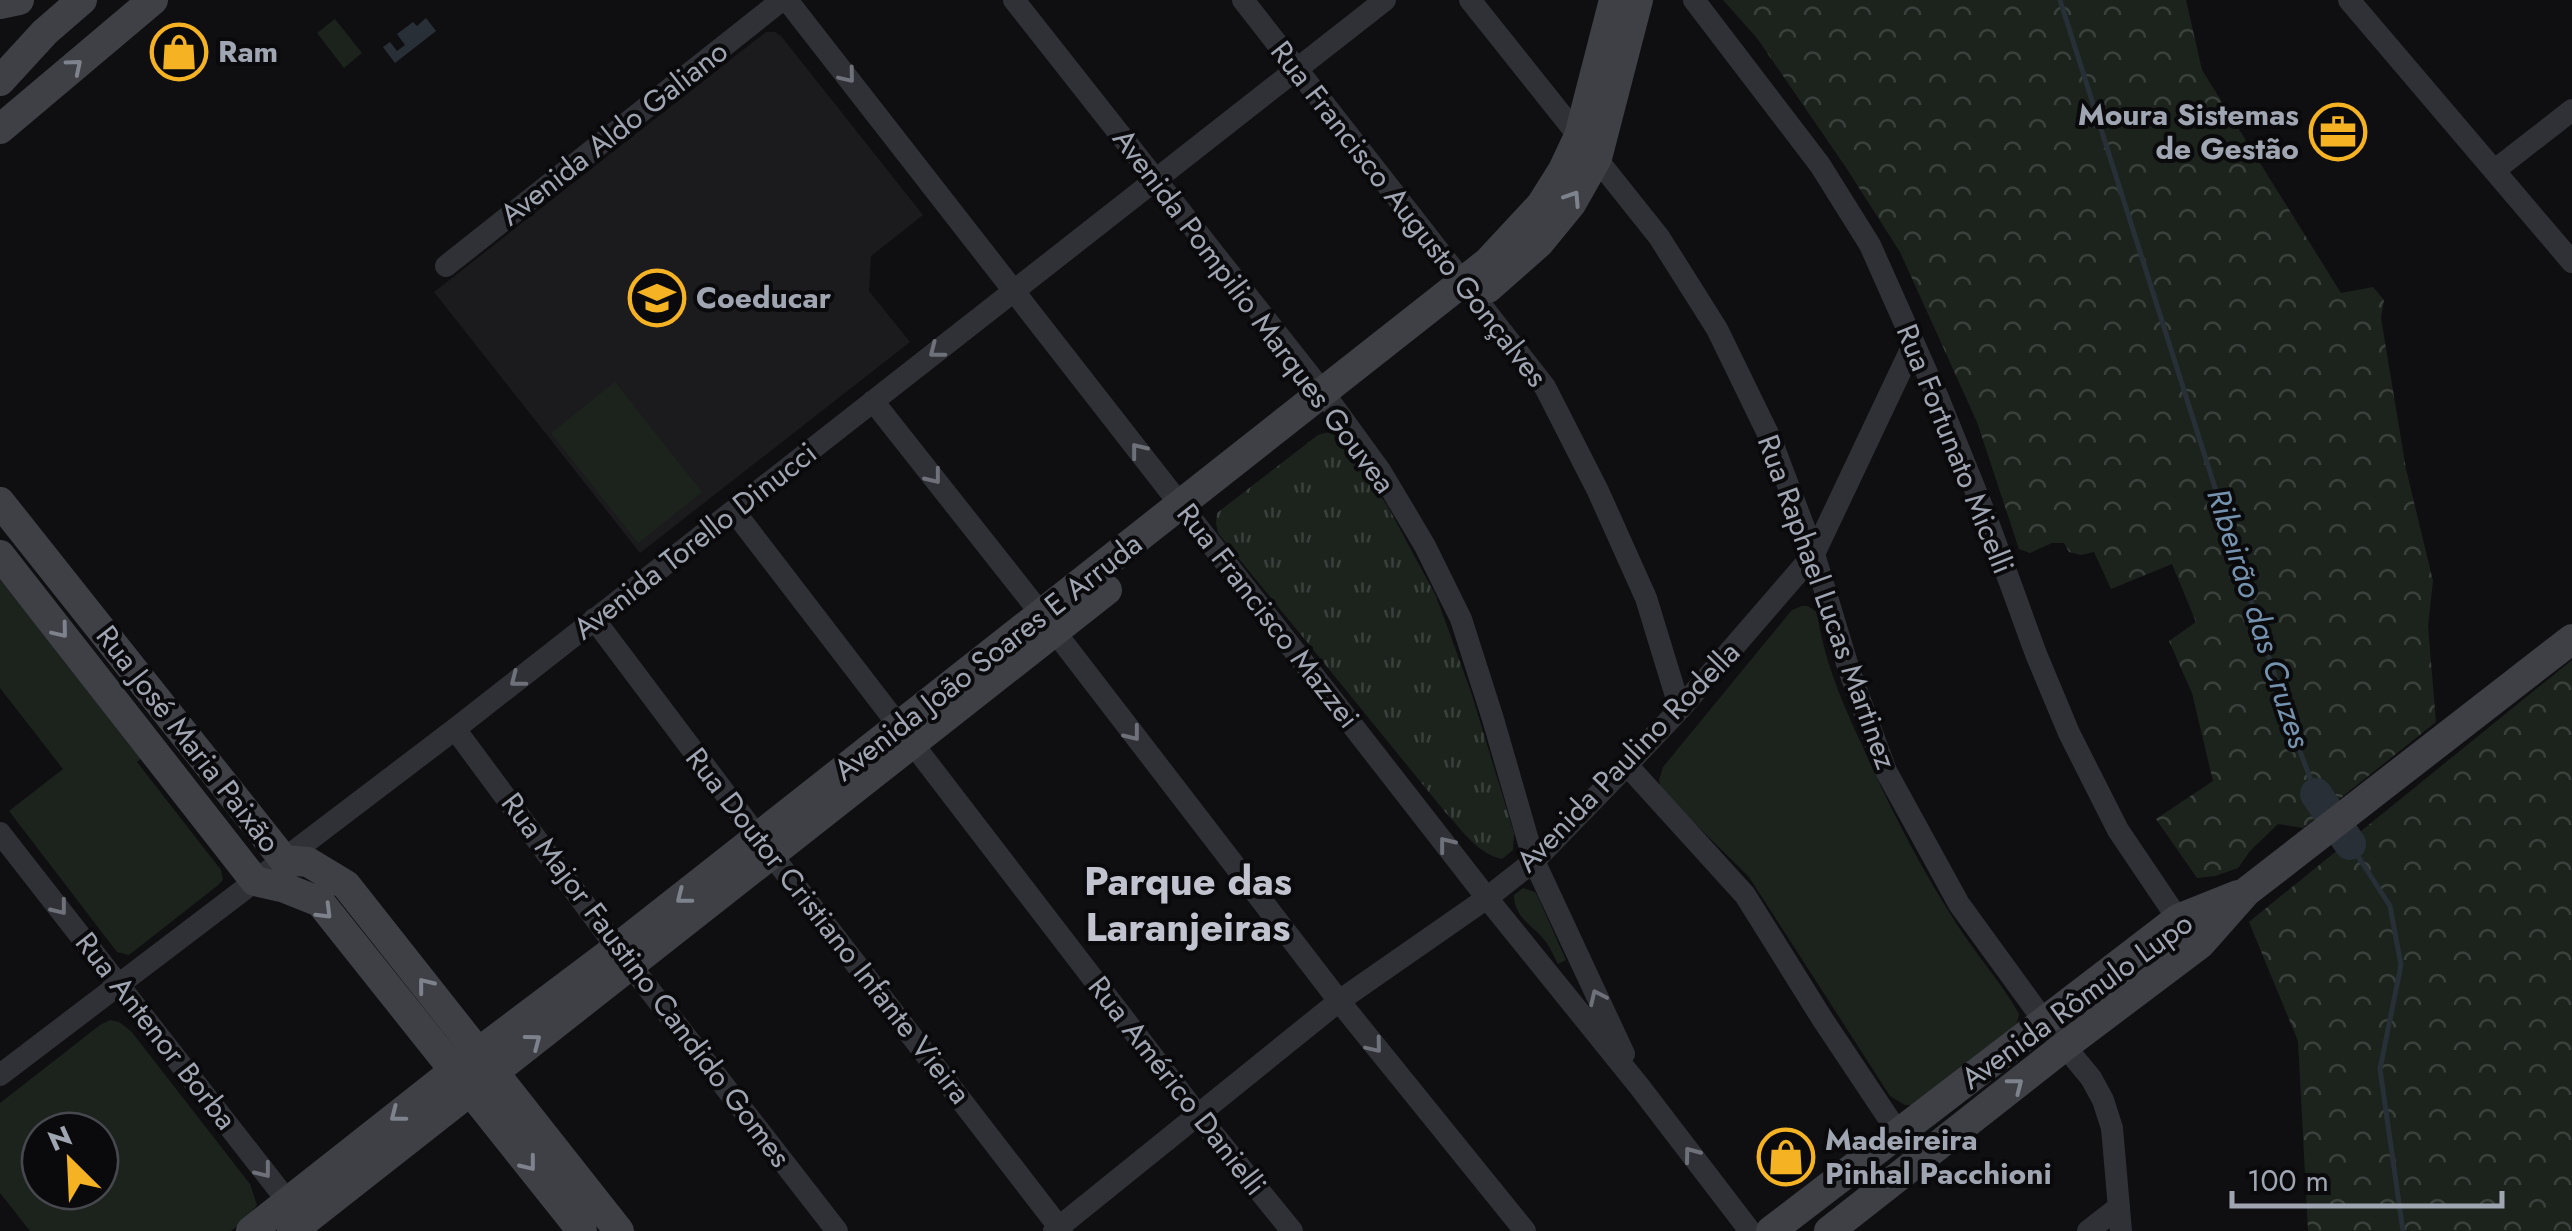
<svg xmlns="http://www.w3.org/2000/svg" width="2572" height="1231" viewBox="0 0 2572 1231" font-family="Jost,sans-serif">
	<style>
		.built { fill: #1b1b1e }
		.green { fill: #1c231d; fill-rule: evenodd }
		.forest { fill: url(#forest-crowns) }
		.park { fill: url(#park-tufts) }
		.water { fill: #282f36 }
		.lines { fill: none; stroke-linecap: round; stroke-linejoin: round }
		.stream { stroke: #282f36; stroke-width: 5 }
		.river { stroke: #282f36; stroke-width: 32 }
		.street { stroke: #303136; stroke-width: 22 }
		.secondary { stroke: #3e4046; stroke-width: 30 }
		.oneway { stroke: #7e828c }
		.oneway2 { stroke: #6e717a }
		.labels { text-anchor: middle; stroke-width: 8; stroke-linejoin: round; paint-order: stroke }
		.poi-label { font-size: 30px; font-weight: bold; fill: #a0a5b2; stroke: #0a0a0c; text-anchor: start }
		.street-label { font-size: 30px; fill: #a0a5b2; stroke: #0a0a0c }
		.water-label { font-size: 32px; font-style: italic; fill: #7593af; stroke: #0a0a0c }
		.district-label { font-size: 40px; font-weight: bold; fill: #c1c4ce; stroke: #0a0a0c }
	</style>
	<defs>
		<pattern id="forest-crowns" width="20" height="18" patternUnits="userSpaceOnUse" patternTransform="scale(2.5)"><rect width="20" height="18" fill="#1c231d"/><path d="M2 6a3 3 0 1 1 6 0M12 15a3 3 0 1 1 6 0" fill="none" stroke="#3a403b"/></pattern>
		<pattern id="park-tufts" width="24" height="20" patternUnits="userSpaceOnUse" patternTransform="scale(2.5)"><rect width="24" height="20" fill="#1c231d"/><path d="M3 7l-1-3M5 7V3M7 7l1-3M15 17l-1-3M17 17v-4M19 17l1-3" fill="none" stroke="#3a403b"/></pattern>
	</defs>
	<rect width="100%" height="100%" fill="#0f0f11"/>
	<path class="built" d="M766,32H775L781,36L923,215L871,256L869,291L910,342L640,553L434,292Z"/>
	<path class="green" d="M335,19L362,53L344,68L317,33Z
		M615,382L702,492L638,543L551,433Z
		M0,580L144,756L137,762L221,870L223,880L217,886L129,955L117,952L9,811L63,769L0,688Z
		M1802,606H1808L1817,612C1823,657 1842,702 1861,743C1889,806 1920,867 1958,926C1977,956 2002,983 2019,1014L2016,1028L1917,1105H1905L1890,1096L1749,877L1661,790L1659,780L1663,767L1792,610Z
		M1523,888L1535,892L1538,897L1566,960L1558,964C1554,957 1551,949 1546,942C1534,926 1514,918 1514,895Z
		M110,1020L119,1022L131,1031L250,1184L257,1205L247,1218L231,1231H30L0,1193V1103L100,1025ZM40,1131H100V1191H40Z"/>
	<path class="forest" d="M1723,0H2186L2202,70L2341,293L2373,287L2384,300L2381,318L2406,469L2433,581L2428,626L2436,722L2303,828L2278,824L2250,851L2238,868L2215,876L2197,878L2156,819L2213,781L2192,693L2169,641L2196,622L2172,564L2111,589L2094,552L2081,555L2069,552L2064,543H2052L2030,553L2019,549L1977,422L1900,252L1847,169L1757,38Z
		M2572,660V1231H2308L2298,1041L2249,922Z"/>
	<path class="park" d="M1329,432L1338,437L1387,505L1436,596L1471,692L1514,833L1513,850L1502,859C1478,854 1463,831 1446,813L1218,533L1216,523L1217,513L1318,435Z"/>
	<path class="water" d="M426,18L436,31L395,63L383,47L390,42L397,51L405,45L397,34L413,22L417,26Z"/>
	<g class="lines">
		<path class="stream" d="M2060,0L2291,727L2316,794
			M2350,844L2390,906L2401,965L2380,1069L2403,1231"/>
		<path class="river" d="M2316,794L2350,844"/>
		<path class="street" d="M787,0L1487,898L1639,1086L1750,1231
			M1014,0L1323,392L1381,472L1425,546L1461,619L1493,719L1534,861L1624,1054
			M1243,0L1545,387L1598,491L1646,598L1680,709
			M1470,0L1659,237L1717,329L1771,440L1814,554L1849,670L1886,771L1959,904L2044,1021L2091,1078L2103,1100L2112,1128L2121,1231
			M1694,0L1820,165L1870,245L1939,400L1985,514L2036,654L2069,733L2118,830L2178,919
			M2349,0L2572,262
			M2495,170L2572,110
			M446,266L782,0
			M873,401L1042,615L1339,1001L1525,1231
			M734,511L1197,1114L1292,1231
			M594,619L758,837L1062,1231
			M455,729L617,948L837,1231
			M1627,765L1745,895L1823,1020L1899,1134
			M0,833L296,1212
			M0,1075L455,729L1385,0
			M1054,1231L1339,1001L1487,898L1534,861L1627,765L1680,709L1814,554L1913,345
			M2088,1231L2119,1207"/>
		<path class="secondary" d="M0,4L19,0
			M0,81L45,32L82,0
			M0,129L153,0
			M1488,288L1539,243L1571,204L1597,158L1638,0
			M0,502L284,860L308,862L346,885L619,1231
			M0,555L255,881L285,888L320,902L582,1231
			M251,1231L455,1070L617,948L1488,262L1541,205L1563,170L1579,136L1614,0
			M292,1231L1107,590
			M1771,1231L2178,919L2238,895
			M1829,1231L2066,1045L2200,944L2246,892L2572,639"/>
	</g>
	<defs><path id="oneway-chevron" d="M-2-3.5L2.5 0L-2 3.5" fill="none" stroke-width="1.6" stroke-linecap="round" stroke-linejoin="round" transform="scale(2.5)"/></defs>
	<g class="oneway">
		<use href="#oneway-chevron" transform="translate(75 66) rotate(-40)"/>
		<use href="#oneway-chevron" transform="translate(1573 198) rotate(-57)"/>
		<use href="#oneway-chevron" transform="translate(61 631) rotate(51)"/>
		<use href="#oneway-chevron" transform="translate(683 897) rotate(142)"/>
		<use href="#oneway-chevron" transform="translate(325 912) rotate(45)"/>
		<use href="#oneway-chevron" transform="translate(425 985) rotate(-128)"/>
		<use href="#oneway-chevron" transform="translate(534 1041) rotate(-37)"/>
		<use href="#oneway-chevron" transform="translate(2016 1085) rotate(-38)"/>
		<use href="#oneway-chevron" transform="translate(397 1115) rotate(142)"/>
		<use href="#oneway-chevron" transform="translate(529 1164) rotate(52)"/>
	</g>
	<g class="oneway2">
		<use href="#oneway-chevron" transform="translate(848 76) rotate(51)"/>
		<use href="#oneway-chevron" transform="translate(936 351) rotate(142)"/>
		<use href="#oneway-chevron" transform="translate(1138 450) rotate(-128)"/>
		<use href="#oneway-chevron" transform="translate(934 477) rotate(52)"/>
		<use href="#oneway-chevron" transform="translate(517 680) rotate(142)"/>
		<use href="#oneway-chevron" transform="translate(1133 734) rotate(52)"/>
		<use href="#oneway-chevron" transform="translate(1446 844) rotate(-128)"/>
		<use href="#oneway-chevron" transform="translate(60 908) rotate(52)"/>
		<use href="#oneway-chevron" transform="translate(1597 997) rotate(-115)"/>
		<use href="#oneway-chevron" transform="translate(1375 1046) rotate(51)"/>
		<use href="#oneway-chevron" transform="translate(1691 1154) rotate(-127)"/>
		<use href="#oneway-chevron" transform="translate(264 1171) rotate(52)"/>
	</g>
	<defs>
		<g id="shop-ring" transform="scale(2.875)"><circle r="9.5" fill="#0a0a0c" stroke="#f5b323" stroke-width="1.5"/><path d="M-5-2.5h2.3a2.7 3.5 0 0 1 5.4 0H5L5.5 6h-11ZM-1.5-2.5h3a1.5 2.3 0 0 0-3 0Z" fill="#f5b323"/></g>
		<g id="office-ring" transform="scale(2.875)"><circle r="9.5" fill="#0a0a0c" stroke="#f5b323" stroke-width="1.5"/><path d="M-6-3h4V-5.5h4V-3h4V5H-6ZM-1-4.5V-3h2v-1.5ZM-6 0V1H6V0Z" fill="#f5b323"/></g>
		<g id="school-ring" transform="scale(2.875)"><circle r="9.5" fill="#0a0a0c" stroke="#f5b323" stroke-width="1.5"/><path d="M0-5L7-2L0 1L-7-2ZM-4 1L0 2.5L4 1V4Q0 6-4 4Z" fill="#f5b323"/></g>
	</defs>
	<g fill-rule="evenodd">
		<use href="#shop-ring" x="179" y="52"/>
		<use href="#office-ring" x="2338" y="132"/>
		<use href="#school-ring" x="657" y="298"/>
		<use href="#shop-ring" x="1786" y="1157"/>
	</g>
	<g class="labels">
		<g class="poi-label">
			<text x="218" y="62">Ram</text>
			<text x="2299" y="125" text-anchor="end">Moura Sistemas<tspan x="2299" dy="34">de Gestão</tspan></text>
			<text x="696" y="308">Coeducar</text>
			<text x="1825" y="1150">Madeireira<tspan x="1825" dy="34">Pinhal Pacchioni</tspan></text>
		</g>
		<g class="street-label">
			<text transform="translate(614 133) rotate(-38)" y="10">Avenida Aldo Galiano</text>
			<text transform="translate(1409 214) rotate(52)" y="10">Rua Francisco Augusto Gonçalves</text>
			<text transform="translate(1254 311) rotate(53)" y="10">Avenida Pompilio Marques Gouvea</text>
			<text transform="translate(1955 449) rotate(68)" y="10">Rua Fortunato Micelli</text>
			<text transform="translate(695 541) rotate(-38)" y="10">Avenida Torello Dinucci</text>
			<text transform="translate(1827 602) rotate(70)" y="10">Rua Raphael Lucas Martinez</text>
			<text transform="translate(1268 616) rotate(52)" y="10">Rua Francisco Mazzei</text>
			<text transform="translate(988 657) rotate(-38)" y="10">Avenida João Soares E Arruda</text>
			<text transform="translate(188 739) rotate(52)" y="10">Rua José Maria Paixão</text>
			<text transform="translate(1628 757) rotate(-46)" y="10">Avenida Paulino Rodella</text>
			<text transform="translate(828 926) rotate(52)" y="10">Rua Doutor Cristiano Infante Vieira</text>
			<text transform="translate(646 980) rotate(53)" y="10">Rua Major Faustino Candido Gomes</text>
			<text transform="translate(2077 1001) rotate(-36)" y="10">Avenida Rômulo Lupo</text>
			<text transform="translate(156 1031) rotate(52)" y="10">Rua Antenor Borba</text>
			<text transform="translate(1177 1086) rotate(52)" y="10">Rua Américo Danielli</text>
		</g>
		<g class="water-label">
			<text transform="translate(2259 618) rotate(72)" y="11">Ribeirão das Cruzes</text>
		</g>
		<g class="district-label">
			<text x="1188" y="895">Parque das<tspan x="1188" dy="46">Laranjeiras</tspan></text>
		</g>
	</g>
	<g transform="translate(70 1161) rotate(336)"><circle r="48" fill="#0a0a0c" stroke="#46484e" stroke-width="2.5"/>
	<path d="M0-8L18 38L0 25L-18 38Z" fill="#f5b323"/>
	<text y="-15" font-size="28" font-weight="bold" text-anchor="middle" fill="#a0a5b2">N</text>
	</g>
	<path d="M2232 1191v15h270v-15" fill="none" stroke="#a0a5b2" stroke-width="5"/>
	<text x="2247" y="1191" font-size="30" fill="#a0a5b2" stroke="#0a0a0c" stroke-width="8" paint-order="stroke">100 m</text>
</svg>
